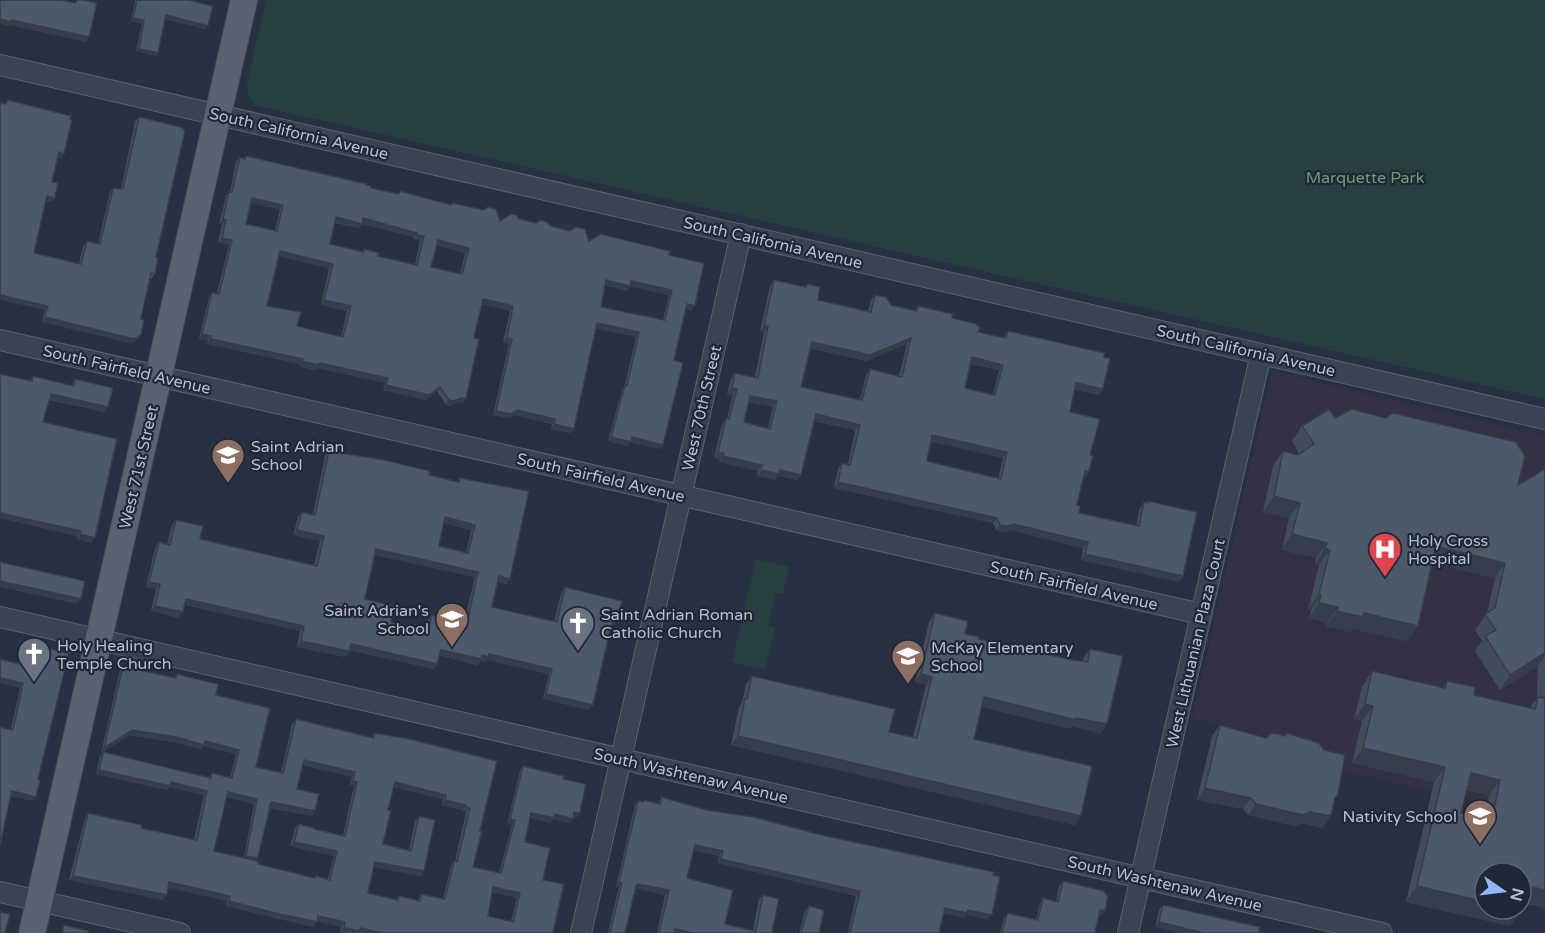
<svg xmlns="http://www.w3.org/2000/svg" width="1545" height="933" viewBox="0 0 1545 933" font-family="'Varela Round',sans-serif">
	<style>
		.medical { fill: #343242 }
		.green { fill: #283f42 }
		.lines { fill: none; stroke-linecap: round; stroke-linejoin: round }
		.minor-casing { stroke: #58626e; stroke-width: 22 }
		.major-casing { stroke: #444d5a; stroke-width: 28 }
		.minor { stroke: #3a4451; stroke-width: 20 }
		.major { stroke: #586371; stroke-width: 26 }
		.wall { fill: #414d5b; fill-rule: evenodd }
		.shaded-wall { fill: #353e4a }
		.building { fill: #4c596a; stroke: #353e4a; stroke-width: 1.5; fill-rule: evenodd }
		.labels { text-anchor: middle; stroke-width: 4.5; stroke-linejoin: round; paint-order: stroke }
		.street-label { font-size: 16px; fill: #b7bfcb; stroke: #1f2936 }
		.park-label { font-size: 16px; fill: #6e9c78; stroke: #1f2936 }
		.poi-label { font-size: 16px; fill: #b7bfcb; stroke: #1f2936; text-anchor: start }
	</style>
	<rect width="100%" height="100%" fill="#263241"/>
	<path class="medical" d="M1272,371L1545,436V817L1341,771L1345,755L1192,719Z"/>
	<path class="green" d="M266,0H1545V399L259,106C249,101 247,95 247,84Z
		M756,559L789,567L783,594L776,593L768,626L775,628L765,670L732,662Z"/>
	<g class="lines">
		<g class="minor-casing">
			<path id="minor" d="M0,65L1545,419
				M0,340L1201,614
				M0,617L1382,933
				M0,892L180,933
				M581,933L741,234
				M1128,933L1261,354"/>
		</g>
		<g class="major-casing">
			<path id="major" d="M32,933L244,0"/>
		</g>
		<use href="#minor" class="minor"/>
		<use href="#major" class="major"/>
	</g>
	<path class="wall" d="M135,0H188L206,29L165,19L156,56L136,51L142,23L131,21Z
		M8,100L64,154L61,158H58L52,182L51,202L46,201L34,253L79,264L83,246L87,241L98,244L110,192L113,188L121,189L135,121L139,117L156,257L155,274L151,279L150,278L141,319V335L138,339L131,343L42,322L45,310L5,104Z
		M246,156L366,185L371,188L398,194L400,191L500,221L519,219L551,226L589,241L669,255L691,311L685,309L674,360L663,445L660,449L630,442L627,446L608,441L622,390L625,385L636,337L596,328L574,429L570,433L551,429L552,424L514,415L508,418L493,415L509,344L503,342L510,311L482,304L474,338L462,403L458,402L451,406L446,405L437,391L426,400L383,390L385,383L317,368L314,370L299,366L300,364L207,344L208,341L199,339L209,297L212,292L217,293L229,245L218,242L222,224H219L226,196L230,191L236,162L240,157L244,158ZM251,203L280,209L275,230L246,224ZM335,223L359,228L362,224L414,237L413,239L420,241L415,264L378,256L364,249L363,252L330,244ZM437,245L465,253L460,274L431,267ZM279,256L329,268L321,305L347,311L341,337L297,326L267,306ZM605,285L627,291L630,286L669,295L663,320L601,307Z
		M774,280L804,287L807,284L818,300L868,311L871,300L875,295L891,305L915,311L918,306L977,326L978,332L1003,338L1008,331L1104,357L1103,389L1099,395L1075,390L1070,412L1090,455L1085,478H1083L1077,505L1079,513L1136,525L1140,508L1144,502H1147L1148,501L1183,576L1179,582L1081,560L1083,548L1010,530L1003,532L996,530L993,523L834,488L838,469L842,463L848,464L855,430L814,421L801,475L797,480L778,476L775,480L757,476L758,471L719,462L720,459L714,458L722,424L726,418H727L733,395L727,394L731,379L735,373L755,377L764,332L760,331L770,286ZM907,344L899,376L870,369L866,375L860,400L801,387L810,348L866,361ZM971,364L999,370L993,395L965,388ZM749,402L773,407L768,428L744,422ZM931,441L1003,458L998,479L927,461Z
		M0,374L30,381L33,376L71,385L75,379L105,412L49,400L43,422L91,543L77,539V536L0,518Z
		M1335,418L1518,485L1545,469V908L1523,903L1521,910L1510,926L1406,902L1434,782L1352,763L1362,721L1354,719L1362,687L1372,671L1442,688L1447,681L1474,695L1530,708L1537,698L1538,666L1500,690L1475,651L1482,641L1475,630L1487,613L1495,578L1432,563L1418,626L1407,641L1354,629L1352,632L1326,626L1327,623L1309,618L1311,610H1308L1319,565L1315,564L1316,558L1282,550L1289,518L1263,512L1273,466L1283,451L1298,455L1299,454L1292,441L1302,426ZM1466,790L1489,795L1485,818L1461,813Z
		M329,451L457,481L460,478L510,579L506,584L498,582L492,607L554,622L561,593L565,587L614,625L612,624L593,705L589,710L543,699L549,674L487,660L485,662L480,661L477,665L439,655L434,669L349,650L345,657L297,647L300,631L185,605L183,612L179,618L151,611L156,589L146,587L155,548L159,542L167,544L172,525L176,520L200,539L314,565L320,541L293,535L298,517L302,512L313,514L325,456ZM444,523L471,530L466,553L439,546ZM375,555L475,577L464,622L432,615L428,620L426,630L391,622L365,599Z
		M935,613L965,634L978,639L1073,660L1083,661L1084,657L1090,649L1101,733L1071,726L1070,729L982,707L974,739L1081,816L1075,825L731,745L739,707L742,702L746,684L752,676L889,732L913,737L926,685L915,682L929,622Z
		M25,643L38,779L33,801L11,729L20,688L18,663L22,648Z
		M123,666L174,678L177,674L216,695L256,767L281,773L292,724L296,719L372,738L375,733L497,761L480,831L473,867L499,873L512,825L507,824L520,771L523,766L563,779L580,813L576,818L573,817L569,823L553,819L550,823L530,818L525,842L543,880L553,933H344L340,932L341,927L317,921L313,927L268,916L226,906L227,901L168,887L163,900L69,880L85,818L88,813L141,828L194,839L204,795L169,787L167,790L96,774L100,756L103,752L209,777L212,773L230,778L236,754L203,746L201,749L173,742L129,735L101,753L120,670ZM303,765L352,777L350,785L354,786L343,835L314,829L299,824L295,828L290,846L334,856L328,879L316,876L314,878L258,864L257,860L258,858L270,808L311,816L315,811L297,789ZM393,787L443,799L441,805L463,810V812H466L455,861L451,866L443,899L421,894L418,900L399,896L396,900L368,893L374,867L421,876L424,871L419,816L415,821L409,850L383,844L388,810ZM227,797L254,804L244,857L214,851ZM492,892L517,898L511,921L488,916Z
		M1220,725L1266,738L1285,736L1287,733L1334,802L1323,828L1302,823L1295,826L1248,815L1243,809L1197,800L1212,736Z
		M661,797L988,919L966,915L964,918L944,913L939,933H848L856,896L718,863L719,856L694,850L687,878L725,924L753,930L759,899L763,895L772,933H657L665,895L636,888L625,933H608L619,887H616L635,805L638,801L643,802L644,800L658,804Z
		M1063,881L1101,916L1099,915L1095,933H1000L1004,918L1007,913L1036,920L1040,903L1043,898L1056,901L1059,886Z
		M1163,905L1259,931L1265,933H1181L1155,927L1159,910Z
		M809,906L819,933H799L805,911Z"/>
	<path class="shaded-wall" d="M166,15L208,26L206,29L163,18Z
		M133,18L144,20L142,23L131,21Z
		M0,19L12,20L89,37L86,42L9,25L8,26L0,24Z
		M139,49L158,53L156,56L136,51Z
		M59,152L64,154L61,158L56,157Z
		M47,196L55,198L51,202L44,201Z
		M252,198L283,205L280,209L249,203Z
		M336,217L363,218L417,233L414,237L362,224L359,228L333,222Z
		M223,219L226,220L222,224H219Z
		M417,235L424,236L420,241L413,239Z
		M222,238L232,240L229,245L218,242Z
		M438,240L469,248L465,253L434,245Z
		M280,251L333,264L329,268L277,256Z
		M606,280L631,281L672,290L669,295L630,286L627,291L603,285Z
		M0,295L48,306L45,310L0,300Z
		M483,299L513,306L510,311L479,304Z
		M324,300L351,306L347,311L321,305Z
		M687,304L695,306L691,311L683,309Z
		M45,317L141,335L138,339L131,343L42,322Z
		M597,323L639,332L636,337L594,328Z
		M764,326H768L764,332L760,331Z
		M202,334L211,336L208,341L199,339Z
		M507,338L512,339L509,344L503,342Z
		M911,338L907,344L866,361L808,347L812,342Z
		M211,339L303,359L300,364L207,344Z
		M972,357L1003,365L999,370L968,363Z
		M302,361L320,363L388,378L385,383L317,368L314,370L299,366Z
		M1076,383L1103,389L1099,395L1072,389Z
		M386,385L440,387L437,391L426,400L383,390Z
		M732,388L737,389L733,395L727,394Z
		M51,394L108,407L105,412L47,399Z
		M750,396L777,401L773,407L746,402Z
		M461,398L466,399L462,403L458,402L451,406L446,405L449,400Z
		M517,410L555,419L552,424L514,415L508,418L493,415L496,411Z
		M816,414L860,425L855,430L812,420Z
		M554,424L574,429L570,433L551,429Z
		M932,435L1007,452L1003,458L928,441Z
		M611,437H632L663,445L660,449L630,442L627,446L608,441Z
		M718,452L724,453L720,459L714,458Z
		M723,456L762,465L758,471L719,462Z
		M761,470H780L801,475L797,480L778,476L775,480L757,476Z
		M1085,471L1089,472L1085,478L1081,477Z
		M838,482L997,518L993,523L834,488Z
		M1274,496L1300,503L1289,518L1263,512Z
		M0,513L81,531L77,536L0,518Z
		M445,517L475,525L471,530L441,522Z
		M1014,524L1088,542L1083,548L1010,530L1003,532L996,530L1000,525Z
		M297,530L324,536L320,541L293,535Z
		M80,534L95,538L91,543L77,539Z
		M1292,534L1327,543L1316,558L1282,550Z
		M1436,546L1505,563L1495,578L1425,561Z
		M1325,548L1330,550L1319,565L1315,564Z
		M376,549L478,572L475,577L372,555Z
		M1085,554L1183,576L1179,582L1081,560Z
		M499,576L510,579L506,584L496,582Z
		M0,581L81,599L77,604L0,587Z
		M149,582L160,584L156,589L146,587Z
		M1319,594L1321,595L1311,610H1308Z
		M186,599L304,626L300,631L182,604Z
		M1319,603L1338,607L1327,623L1309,618Z
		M155,606L183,612L179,618L151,611Z
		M1337,611L1364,613L1418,626L1407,641L1354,629L1352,632L1326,626Z
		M613,618L617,619L614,625L609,624Z
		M301,641L349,651L345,657L297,647Z
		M351,644L437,664L434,669L347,649Z
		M441,650L482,655L489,654L552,669L549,674L487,660L485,662L480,661L477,665L437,655Z
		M1545,653V656L1538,666L1500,690L1510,675Z
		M921,674L932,677L926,685L915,682Z
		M0,678L23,683L20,688L0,683Z
		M546,694L593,705L589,710L543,699Z
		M984,697L1076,718L1107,724L1101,733L1071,726L1070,729L978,706Z
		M1365,704L1373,706L1362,721L1354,719Z
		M132,730L205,741L239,750L236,754L203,746L201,749L173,742L129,735L101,753L104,748Z
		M738,736L1081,816L1075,825L731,745Z
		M1363,748L1445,767L1434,782L1352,763Z
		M304,760L355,772L352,777L301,765Z
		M99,770L171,782L207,791L204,795L169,787L167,790L96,774Z
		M1471,773L1500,780L1489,795L1460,788Z
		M353,781L357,782L354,786L350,785Z
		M395,782L446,795L443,799L391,787Z
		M1205,788L1251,798L1243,809L1197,800Z
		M12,791L36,797L33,801L9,796Z
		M228,792L257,799L254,804L225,797Z
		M445,800L466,805L463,810L441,805Z
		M271,802L315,811L311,816L268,807Z
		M1256,804L1310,812L1331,816L1323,828L1302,823L1295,826L1248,815Z
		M466,807L470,808L466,812H463Z
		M574,812L580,813L576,818L571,817Z
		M531,813L555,814L573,819L569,823L553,819L550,823L528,818Z
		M510,819L515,820L512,825L507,824Z
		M294,842L337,851L334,856L290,846Z
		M695,845L723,851L719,856L692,850Z
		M246,856L258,858L255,863L243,861Z
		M721,859L860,891L856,896L718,863Z
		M375,862L424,871L421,876L372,867Z
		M73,876L167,895L163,900L69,880Z
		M169,882L230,896L227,901L166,887Z
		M619,882L622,883L619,887H616Z
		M638,884L669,890L665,895L635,888L633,890Z
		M1417,886L1485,902V909H1515L1521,910L1510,926L1406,902Z
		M1527,886L1545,890V908L1521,903Z
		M493,887L520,893L517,898L490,892Z
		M229,901L317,922L313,927L268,916L226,906Z
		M945,908L968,910L992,915L988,919L966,915L964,918L942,912Z
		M1100,910L1105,911L1101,916L1096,914Z
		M318,916L345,922L341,927L315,921Z
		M1159,922L1204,933H1181L1155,927Z
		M344,928H360L383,933L340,932Z
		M675,929L693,933H673Z"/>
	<path class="building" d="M0,0H61L76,3L77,0H83L97,3L89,37L12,20L11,22L0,19Z
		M137,0H188L213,6L208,26L166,15L158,53L139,49L144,20L133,18Z
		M8,100L71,116L70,119L72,120L64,154L59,152L52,182L58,183L55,198L47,196L34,253L81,264L87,241L100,244L113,188L123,189L139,117L181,127L185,131L156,257L158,258L155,274L151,273L141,319L144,320L141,335L134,339L45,317L48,306L0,295V103L6,104Z
		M246,156L367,184L366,185L371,186V188L399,194L400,191L451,205L453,203L484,210L488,207L496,209L500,221L511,214L517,215L519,219L537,223L540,220L547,222L551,226L570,231L576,227L585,229L589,241L601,234L670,251L669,255L704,263L695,306L687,304L674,360L683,363L663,445L632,437L631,442L611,437L625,385L627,386L639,332L597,323L574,429L554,424L555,419L517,410L511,414L496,411L512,339L507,338L513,306L483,299L474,338L479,339L466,399L461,398L454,401L449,400L440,387L429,395L386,385L388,378L320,363L318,365L302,361L303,359L211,339V336L202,334L212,292L219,294L232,240L222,238L226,220L223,219L229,191L232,192L240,157L245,159ZM252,198L283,205L277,231L246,224ZM336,217L362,224L363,218L417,233V235L424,236L417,265L378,256L379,253L364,249V252L330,244ZM438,240L469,248L462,274L431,267ZM280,251L333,264L324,300L351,306L343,337L297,326L301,312L267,306ZM606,280L630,286L631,281L672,290L665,320L601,307Z
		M774,280L806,287L807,284L820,287L818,300L871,312L875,295L886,297L891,305L917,311L918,306L953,314L952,318L977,324V326L980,327L978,332L1006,338L1008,331L1105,353L1104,357L1110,358L1103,389L1076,383L1070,412L1100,419L1090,455L1093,456L1089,472L1085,471L1077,505L1080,506L1079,513L1139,526L1144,502L1148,503V501L1197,512L1183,576L1085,554L1088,542L1014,524L1007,526L1000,525L997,518L838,482L842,463L850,465L860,425L816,414L801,475L780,470L779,474L761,470L762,465L723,456L724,453L718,452L726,418L729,419L737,389L732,388L735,373L758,378L768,326H764ZM911,338L902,377L870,369L862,400L801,387L812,342L870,355ZM972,357L1003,365L995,395L965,388ZM750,396L777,401L770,429L744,422ZM932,435L1007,452L1001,479L927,461Z
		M0,374L32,381L33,376L74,386L75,379L113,388L108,407L51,394L43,422L117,439L95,538L80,534L81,531L0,513Z
		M1329,409L1335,418L1352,409L1386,418L1393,413L1516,442L1525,456L1518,485L1545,469V653L1510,675L1485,636L1496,630L1485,614L1495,608L1505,563L1436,546L1418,626L1364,613L1363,617L1337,611L1338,607L1319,603L1321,595L1319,594L1330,550L1325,548L1327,543L1292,534L1300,503L1274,496L1283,451L1298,455L1314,444L1302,426Z
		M329,451L385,460L430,471L429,475L459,482L460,478L529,491L510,579L499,576L492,607L557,622L565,587L622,601L617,619L613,618L593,705L546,694L552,669L489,654V657L482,655L481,659L441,650L437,664L351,644L349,651L301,641L304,626L186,599L183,612L155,606L160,584L149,582L159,542L170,545L176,520L203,526L200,539L317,566L324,536L297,530L302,512L315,515ZM445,517L475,525L468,553L439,546ZM376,549L478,572L467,623L432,615L428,630L391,622L395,606L365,599Z
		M0,562L85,581L81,599L0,581Z
		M935,613L968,621L965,634L979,637L978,639L1073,660L1088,662L1090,649L1123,656L1107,724L1076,718V720L984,697L974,739L1092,766L1081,816L738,736L745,698L747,699L752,676L895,709L889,732L917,738L932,677L921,674Z
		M25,643L69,653L38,779L40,780L36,797L12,791L0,846V727L13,730L23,683L0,678V659L20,664Z
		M123,666L176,678L177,674L218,684L216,695L270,708L256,767L283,773L296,719L374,738L375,733L410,739L497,761L480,831H482L473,867L501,873L515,820L510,819L523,766L564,776L563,779L586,784L580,813L574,812L573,819L555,814L554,818L531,813L525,842L550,848L543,880L564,884L553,933H383L360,928V931L344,928L345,922L318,916L317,922L271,912L229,901L230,896L169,882L167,895L73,876L88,813L142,825L141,828L197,840L207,791L171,782L170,786L99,770L103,752L211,778L212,773L232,778L239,750L205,741L204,745L176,737L132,730L104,748ZM304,760L355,772L353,781L357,782L345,836L314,829V828L299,824L294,842L337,851L330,880L316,876L315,878L258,864V861L214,851L228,792L257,799L246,856L258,858L271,802L315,811L319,794L297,789ZM395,782L446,795L445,800L466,805V807L470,808L457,862L454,861L445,899L421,894L420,901L399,896L398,900L368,893L375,862L424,871L435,820L419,816L411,851L383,844L391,810H388ZM493,887L520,893L513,922L488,916Z
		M1372,671L1445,688L1447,681L1475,687L1474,695L1535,709L1538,697L1545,698V890L1527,886L1521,910L1515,909H1521V873H1485V902L1417,886L1445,767L1363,748L1373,706L1365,704ZM1471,773L1500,780L1492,819L1461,813Z
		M1220,725L1266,738L1272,733L1286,736L1287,733L1319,743L1324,750L1345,755L1338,795L1335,798L1331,816L1310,812L1303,815L1256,804L1251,798L1205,788Z
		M661,797L707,810L754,817L822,835L994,872L993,875L1000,877L992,915L968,910L967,913L945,908L939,933H850L860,891L721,859L723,851L695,845L687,878L733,890L725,924L756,931L763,895L779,899L772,933H693L675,929V933H659L669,890L638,884L636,886L625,933H610L622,883L619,882L638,801L643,802L644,800L660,804Z
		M1063,881L1104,891L1108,897L1105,911L1100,910L1095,933H1002L1007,913L1038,920L1043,898L1058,902Z
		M1163,905L1260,927L1259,931L1265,933H1204L1159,922Z
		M809,906L824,910L819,933H801Z
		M0,912L10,914L5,933H0Z
		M64,925L89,931V933H62Z"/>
	<defs>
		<g id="school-pin" transform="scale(1.725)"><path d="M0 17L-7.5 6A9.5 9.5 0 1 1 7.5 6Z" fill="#8d6e63" stroke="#1f2936"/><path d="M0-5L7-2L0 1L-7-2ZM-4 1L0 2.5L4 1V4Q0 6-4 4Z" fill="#fff"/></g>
		<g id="hospital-pin" transform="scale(1.725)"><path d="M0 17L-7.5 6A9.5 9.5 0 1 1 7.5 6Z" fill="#e0444e" stroke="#1f2936"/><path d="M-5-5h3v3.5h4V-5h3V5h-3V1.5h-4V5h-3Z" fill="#fff"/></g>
		<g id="church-pin" transform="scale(1.725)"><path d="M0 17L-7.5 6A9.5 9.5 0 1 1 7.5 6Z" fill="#6b7280" stroke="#1f2936"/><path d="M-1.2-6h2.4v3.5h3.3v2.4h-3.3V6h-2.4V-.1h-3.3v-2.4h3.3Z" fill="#fff"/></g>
	</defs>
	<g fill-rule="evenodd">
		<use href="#school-pin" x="228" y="455"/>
		<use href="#hospital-pin" x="1385" y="549"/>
		<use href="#school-pin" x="452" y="619"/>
		<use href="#church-pin" x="578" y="623"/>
		<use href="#church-pin" x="34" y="654"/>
		<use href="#school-pin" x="908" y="656"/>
		<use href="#school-pin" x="1480" y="816"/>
	</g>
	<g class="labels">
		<g class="street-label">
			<text transform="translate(299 133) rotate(13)" y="6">South California Avenue</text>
			<text transform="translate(773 242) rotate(13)" y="6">South California Avenue</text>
			<text transform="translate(1246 350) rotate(13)" y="6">South California Avenue</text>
			<text transform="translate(127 369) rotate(13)" y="6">South Fairfield Avenue</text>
			<text transform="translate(701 408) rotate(-77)" y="6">West 70th Street</text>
			<text transform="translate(138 467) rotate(-77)" y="6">West 71st Street</text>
			<text transform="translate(601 477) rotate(13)" y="6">South Fairfield Avenue</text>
			<text transform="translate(1074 585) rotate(13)" y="6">South Fairfield Avenue</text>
			<text transform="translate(1195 643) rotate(-77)" y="6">West Lithuanian Plaza Court</text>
			<text transform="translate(691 775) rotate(13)" y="6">South Washtenaw Avenue</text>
			<text transform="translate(1165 883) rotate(13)" y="6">South Washtenaw Avenue</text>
		</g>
		<g class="park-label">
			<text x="1365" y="183">Marquette Park</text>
		</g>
		<g class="poi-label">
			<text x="251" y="452">Saint Adrian<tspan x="251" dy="18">School</tspan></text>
			<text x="1408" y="546">Holy Cross<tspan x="1408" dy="18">Hospital</tspan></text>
			<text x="429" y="616" text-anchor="end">Saint Adrian's<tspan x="429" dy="18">School</tspan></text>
			<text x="601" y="620">Saint Adrian Roman<tspan x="601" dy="18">Catholic Church</tspan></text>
			<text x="57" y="651">Holy Healing<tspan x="57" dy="18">Temple Church</tspan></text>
			<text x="931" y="653">McKay Elementary<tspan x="931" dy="18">School</tspan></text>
			<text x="1457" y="822" text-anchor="end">Nativity School</text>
		</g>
	</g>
	<g transform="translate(1503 891) rotate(104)"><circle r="28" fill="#1f2936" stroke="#5c6572" stroke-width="1.5"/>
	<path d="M0-4.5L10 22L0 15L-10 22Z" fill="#8fb8f8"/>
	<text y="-9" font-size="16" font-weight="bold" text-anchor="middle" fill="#b7bfcb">N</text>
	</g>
</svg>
